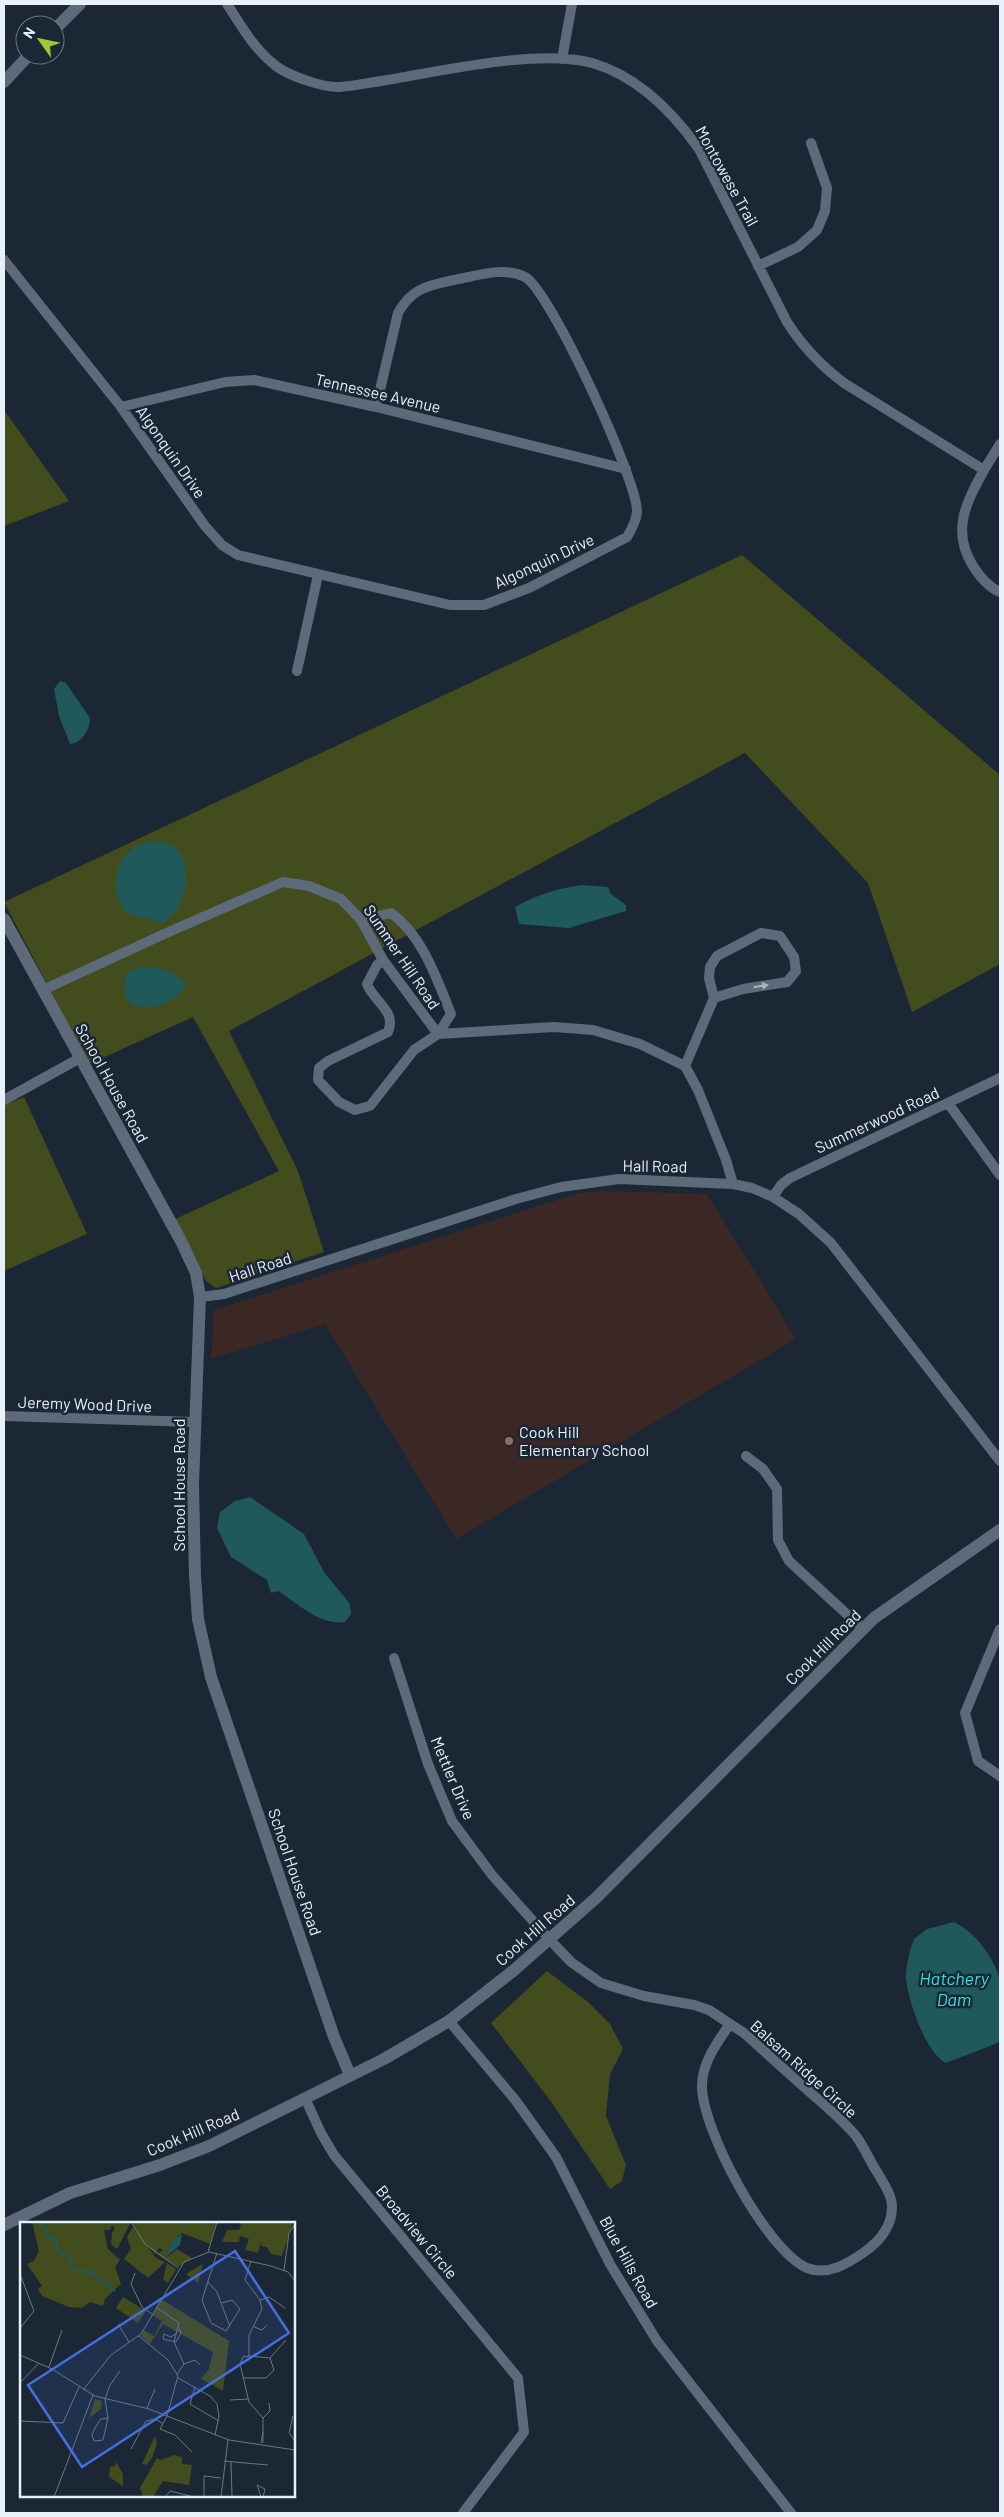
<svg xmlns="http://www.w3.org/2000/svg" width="1004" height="2517" viewBox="0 0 1004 2517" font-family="Barlow,sans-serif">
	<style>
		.education { fill: #3b2825 }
		.green { fill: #434c1c }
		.water { fill: #1f5959 }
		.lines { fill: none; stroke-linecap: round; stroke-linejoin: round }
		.minor { stroke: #5d6a7a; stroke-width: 10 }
		.tertiary { stroke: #5d6a7a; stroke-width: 12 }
		.oneway { fill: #a9b4c0 }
		.education-dot { fill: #8d6e63; stroke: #1b2734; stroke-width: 2 }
		.labels { text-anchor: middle; stroke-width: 5; stroke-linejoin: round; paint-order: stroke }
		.street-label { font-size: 16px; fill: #e8f0f9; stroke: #1b2734 }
		.poi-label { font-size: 16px; fill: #e8f0f9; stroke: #1b2734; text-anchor: start }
		.water-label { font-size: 18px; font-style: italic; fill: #3adfdf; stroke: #1b2734 }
		.inset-river { fill: none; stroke: #1f5959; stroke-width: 2.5 }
		.inset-road { fill: none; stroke: #6d7783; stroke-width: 1 }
		.view { fill: #466edf; fill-opacity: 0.15; stroke: #466edf; stroke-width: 2.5 }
		.inset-edge { fill: none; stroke: #e8f0f9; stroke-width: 2.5 }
	</style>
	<rect width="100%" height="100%" fill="#1b2734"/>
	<path class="education" d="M606,1191L707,1194L796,1339L456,1539L325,1324L211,1359L214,1310L579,1193Z"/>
	<path class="green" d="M4,410L69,501L4,526Z
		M742,555L1000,775V964L912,1012L868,883L745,753L229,1031L298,1171L324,1252L216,1288L206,1281L173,1220L279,1171L193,1017L89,1064L4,902Z
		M24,1097L87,1234L4,1271V1105Z
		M547,1971L588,2002L610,2024L623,2049L610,2074L606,2116L626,2165L622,2181L610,2189L552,2103L491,2023Z"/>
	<path class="water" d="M60,681L66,683L90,718C90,729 82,743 70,744L59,716L54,689Z
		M152,841C202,840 189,908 164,923L126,913C111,893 112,864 133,848C138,844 145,843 152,841Z
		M581,885L608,887L611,894L626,905V911L569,928L519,924L515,907C537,895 556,889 581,885Z
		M139,967C154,967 177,969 185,985C177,1009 110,1025 127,973Z
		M250,1497L304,1534L324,1572L350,1604L351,1614L345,1622C321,1626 298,1604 278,1591L271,1593L267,1580L231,1557L217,1528L220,1512L235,1501Z
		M954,1922C976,1933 992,1955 1000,1979C1004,1992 1000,2027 1000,2042L946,2063C926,2054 907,1998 906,1977C906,1966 910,1949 914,1939L927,1929Z"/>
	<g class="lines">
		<path class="minor" d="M227,4C242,27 254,49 276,66C289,76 324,88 340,87C354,86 368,83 381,81C438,72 538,48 592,63C638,76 672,111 699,149L787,322C803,347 820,365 844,383L984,470C966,503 951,531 973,566C980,577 988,587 1000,592
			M562,59L572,4
			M4,260L121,407L205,526L222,545L238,555L450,605H484L529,588L627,537C632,529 636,521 637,512C638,481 550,290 525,277C503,266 477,276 454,280C427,286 412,288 398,313L376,407
			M758,266L798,247L817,230L825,211L827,188L811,143
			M121,407L225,382L254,380L376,407L626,469
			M984,470L1000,444
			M297,671L318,575
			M361,920L391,913C422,935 437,979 451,1014L438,1034L414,1050L370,1106L355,1110L339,1102L318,1080L319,1068L328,1061L388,1032C397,1011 374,1002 367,984L377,965L383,960
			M43,990L162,935L283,882L309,886L341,899L361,920L383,960L438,1034L554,1027L593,1030L640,1044L685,1066L698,1090L726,1160L733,1184
			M685,1066L714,998L709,978L710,967L717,956L761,933L780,936L794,957L796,971L787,982L743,989L714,998
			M4,1100L80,1058
			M948,1103L1000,1175
			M773,1197L781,1185L790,1178L1000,1078
			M200,1297L224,1294L516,1199L561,1187L619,1179L733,1184L752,1188L773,1197L799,1214L831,1243L1000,1461
			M4,1416L195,1422
			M746,1456L763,1469L777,1489L778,1540L789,1561L863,1629
			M1000,1629L965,1713L978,1761L1000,1776
			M394,1658L428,1764L452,1821L492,1875L550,1940L571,1962L601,1983L644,1996L694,2005L709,2010L730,2024
			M449,2021L516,2101L556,2157L610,2264L657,2341L791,2513
			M730,2024L744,2033C764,2051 784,2069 804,2087C821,2102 841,2118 856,2136C864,2147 870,2161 877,2172C883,2182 892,2195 892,2207C892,2227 879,2242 863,2253C847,2264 827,2276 807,2268C766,2250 701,2128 702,2085C702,2063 718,2041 730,2024Z
			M305,2098L321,2133L334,2155L518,2378L524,2432L463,2513"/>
		<path class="tertiary" d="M55,29L80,4
			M4,82L29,55
			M4,919L181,1241L196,1273L200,1297L193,1485L195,1576L198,1619L211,1677L334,2037L350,2075
			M4,2225L70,2193L160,2165L209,2146L384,2059L449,2021L513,1971L596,1898L874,1618L1000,1530"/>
	</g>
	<defs><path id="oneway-solid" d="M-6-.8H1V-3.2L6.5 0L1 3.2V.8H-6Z" transform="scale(1.25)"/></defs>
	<use class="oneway" href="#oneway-solid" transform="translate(761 986) rotate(-9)"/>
	<circle class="education-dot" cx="509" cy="1441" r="5"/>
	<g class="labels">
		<g class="street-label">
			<text transform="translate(727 176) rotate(61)" y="6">Montowese Trail</text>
			<text transform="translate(378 393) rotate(13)" y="6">Tennessee Avenue</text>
			<text transform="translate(171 452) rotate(55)" y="6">Algonquin Drive</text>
			<text transform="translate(544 561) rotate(-25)" y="6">Algonquin Drive</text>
			<text transform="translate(402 957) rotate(56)" y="6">Summer Hill Road</text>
			<text transform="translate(112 1083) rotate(61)" y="6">School House Road</text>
			<text transform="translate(877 1120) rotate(-25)" y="6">Summerwood Road</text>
			<text transform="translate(655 1166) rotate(1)" y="6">Hall Road</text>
			<text transform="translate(260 1267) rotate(-18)" y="6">Hall Road</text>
			<text transform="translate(85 1404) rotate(2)" y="6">Jeremy Wood Drive</text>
			<text transform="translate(179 1485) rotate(-90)" y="6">School House Road</text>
			<text transform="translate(823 1647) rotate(-45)" y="6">Cook Hill Road</text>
			<text transform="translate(453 1778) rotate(67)" y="6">Mettler Drive</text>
			<text transform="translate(295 1872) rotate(71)" y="6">School House Road</text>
			<text transform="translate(535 1930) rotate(-41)" y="6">Cook Hill Road</text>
			<text transform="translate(804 2069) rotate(42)" y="6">Balsam Ridge Circle</text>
			<text transform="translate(193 2132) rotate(-23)" y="6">Cook Hill Road</text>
			<text transform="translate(417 2232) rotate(50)" y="6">Broadview Circle</text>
			<text transform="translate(629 2262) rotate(61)" y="6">Blue Hills Road</text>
		</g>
		<g class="poi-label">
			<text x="519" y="1438">Cook Hill<tspan x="519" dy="18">Elementary School</tspan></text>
		</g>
		<g class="water-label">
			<text x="954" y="1985">Hatchery<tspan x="954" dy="21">Dam</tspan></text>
		</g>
	</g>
	<g transform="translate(20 2222)">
		<rect width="275" height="275" fill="#1b2734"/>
		<path d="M12,0H111L97,27L91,22L92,11L95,6L92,3L90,8H84L88,27L100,38L95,45L101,62L85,77L83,84L70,80L62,86L49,85L22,74L18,67L22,64L7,42L14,39L19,29ZM112,0H196L190,22L162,11L153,18L147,35L157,27L172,36L158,45L137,32L143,28L139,26L136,32L123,20ZM215,0H273L262,34L251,32L247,25L241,24V20L238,31L225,28L229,17L220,14L219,20H202L207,8H219L221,2ZM113,5L136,36L145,40L128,56L104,37L111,27L107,15ZM147,41L156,47L148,61L143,57ZM183,42L178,61L166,52ZM103,75L126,89L118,101L96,86ZM141,77L209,119L203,169L181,157L189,147L193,130L143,102L130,122L121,114L124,108L134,114L142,99L132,93ZM75,177L82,179L81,187L69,196ZM135,214L137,221L132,236L126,243L122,242ZM154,233L162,235V242L172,243L169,263L143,259L133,275H123L120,266L137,236L140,238ZM96,240L103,252V264L89,255L90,245L95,244Z" fill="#434c1c"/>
		<path d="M162,12L160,23L146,35L153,18Z" fill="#1f5959"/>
		<path class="inset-river" d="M20,0L31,17L35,15L38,29L48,34L55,49L71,50L95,69"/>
		<path class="inset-road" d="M111,0L125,22L158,46M188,30L197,0M197,31L182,78L191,101L206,109L220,87L212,78L202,81M231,39L225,58L240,78L242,87L229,113V134L223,135L220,142L229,180L243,196V210M264,48L269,11L275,2M115,51L111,62L122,85L132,92M0,52L14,89L0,106M188,60L197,70L210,105M240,78L249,75L265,86M136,85L159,101L154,120L164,142L157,152M98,102L109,120M234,105L242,108L247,103M157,111L151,115L144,112L143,117L156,120L161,111L159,107M119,114L148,138L158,154L147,194M0,133L32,147L75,174L129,187L209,218L275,228M250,136L266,118M164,142L175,138L180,143M29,145L42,108M158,156L190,174L197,182L199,194L195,213M223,156H246L254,148L250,136L229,134M0,161L19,141M175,165L170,182L199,199M63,168L91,133L121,112L164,40L189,30L251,44L268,50L275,59M210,178L228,177M127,186L135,167M147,194L140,207L155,213L172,230M273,194L269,211L275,219M88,196L83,218L74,219L72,213L76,204L81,197ZM88,196L85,177L90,163L100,149M243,196L250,189L249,181M0,199L43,201L59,165M241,221L243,210V221M111,227L126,199L135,197L142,201M204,239L248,243M211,240L212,275M34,275L73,173M145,275L150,269L174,275M184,275V254L201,256M201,275L208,218M241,275L237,263L245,267L243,275"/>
		<path class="view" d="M215,29L269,111L62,245L8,163Z"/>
		<rect width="275" height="275" class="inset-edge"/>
	</g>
	<rect width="1004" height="2517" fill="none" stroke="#e8f0f9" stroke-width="10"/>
	<g transform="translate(40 40) rotate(303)"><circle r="24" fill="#1b2734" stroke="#6d7783"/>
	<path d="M0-4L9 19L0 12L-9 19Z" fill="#9dca30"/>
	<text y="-8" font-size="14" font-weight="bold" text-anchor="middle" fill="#e8f0f9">N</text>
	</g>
</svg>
